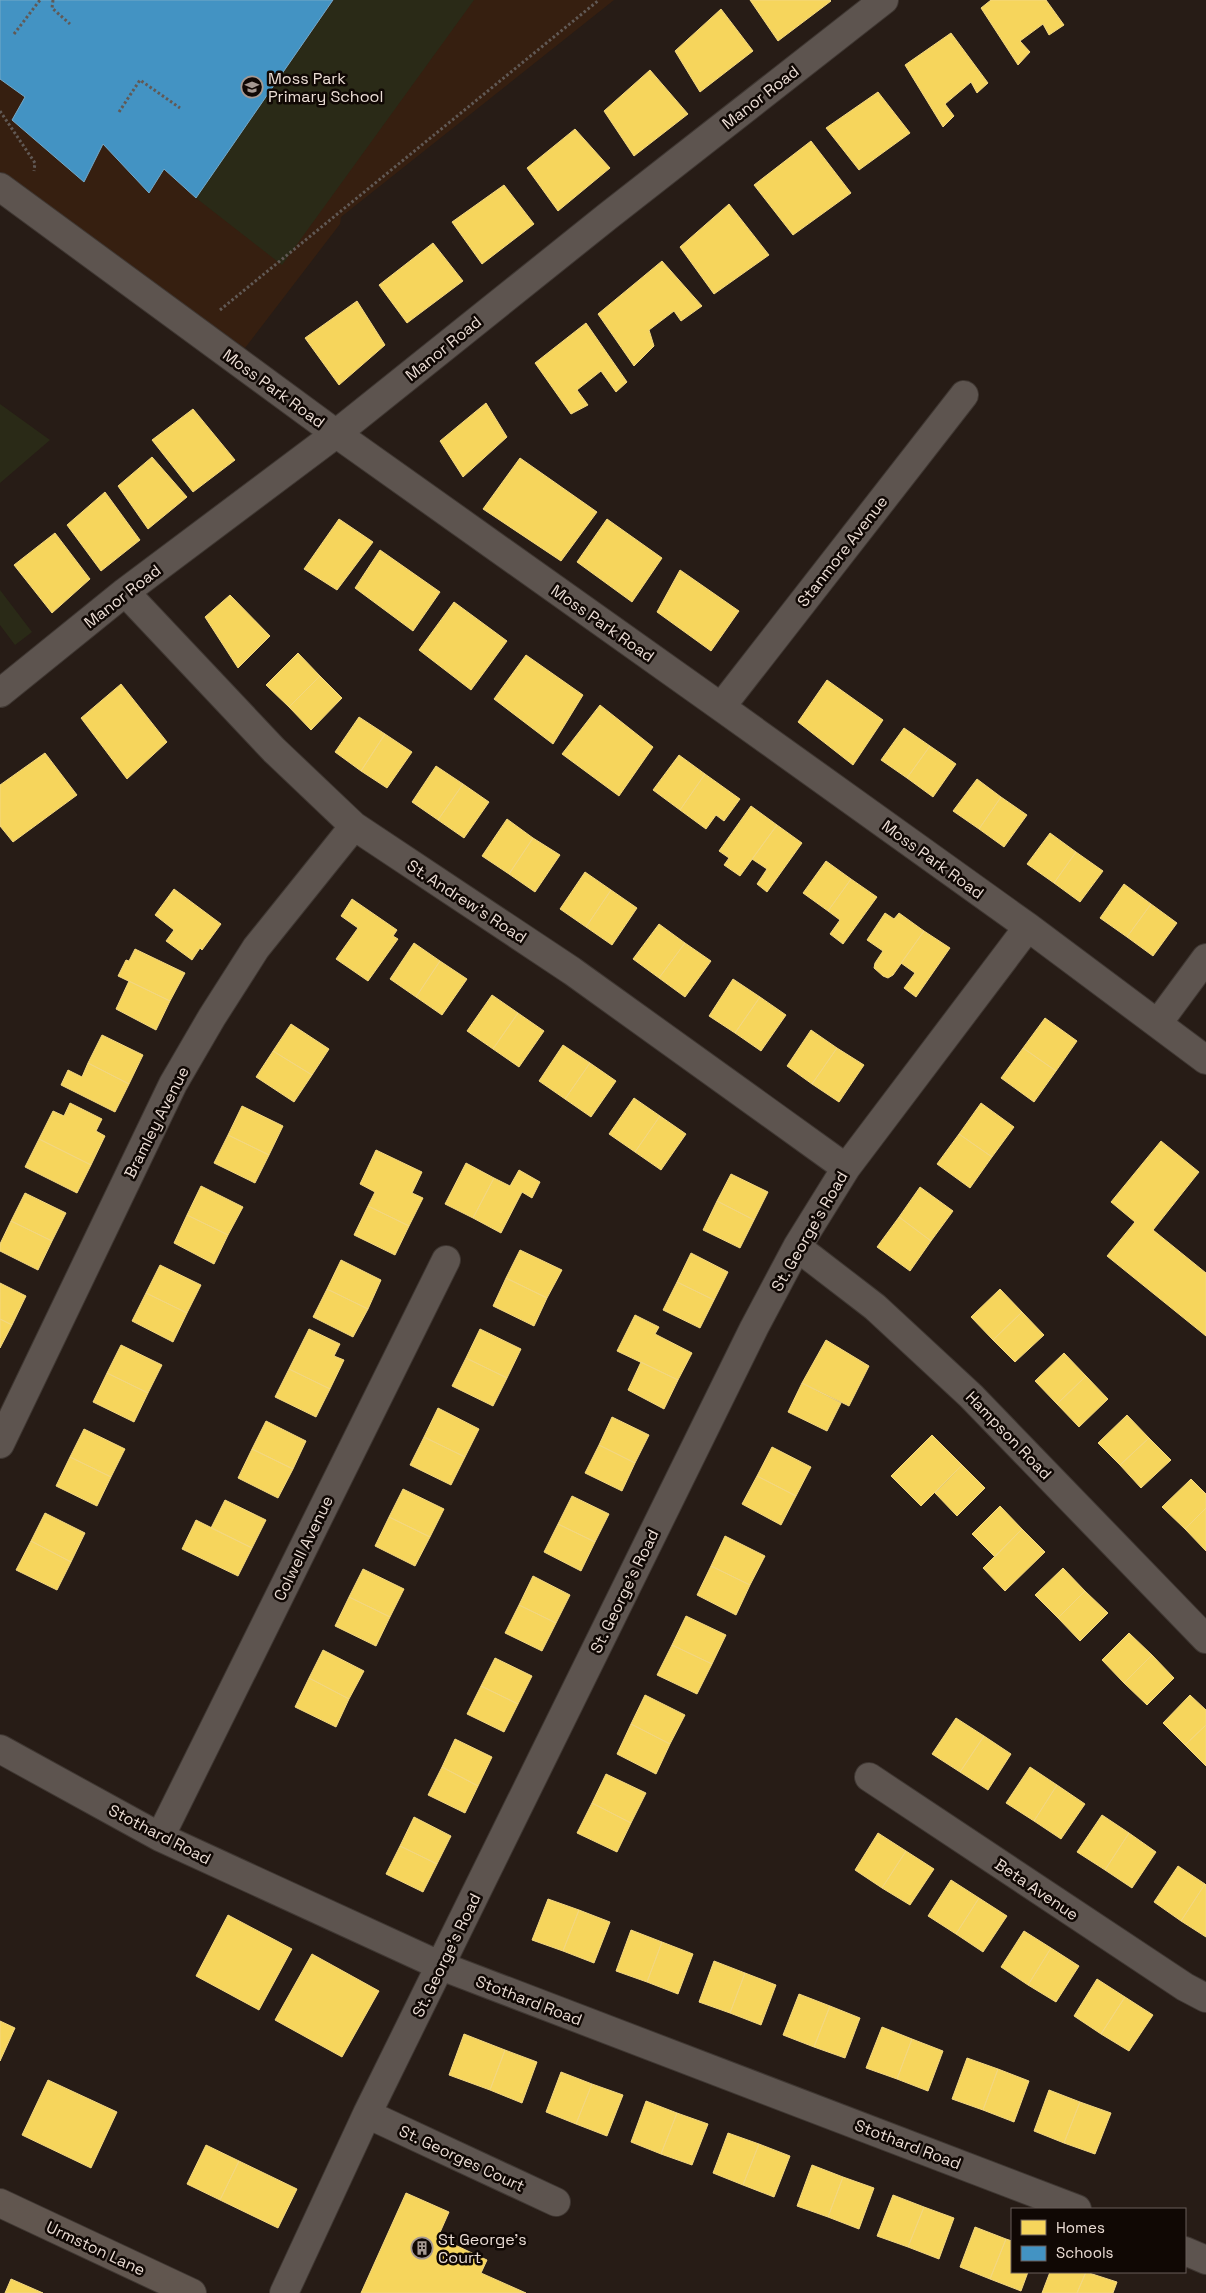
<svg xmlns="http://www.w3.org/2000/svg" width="1206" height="2293" viewBox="0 0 1206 2293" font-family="'Space Grotesk',sans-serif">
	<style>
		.built { fill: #361f10 }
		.green { fill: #2a2a17 }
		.homes { fill: #f6d55c; stroke: #f3d780 }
		.schools { fill: #4393c3; stroke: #75a9c8 }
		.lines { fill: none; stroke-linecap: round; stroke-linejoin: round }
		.minor-casing { stroke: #3f3732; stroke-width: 30 }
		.major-casing { stroke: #3f3732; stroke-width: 30 }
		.path { stroke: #615955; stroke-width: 3; stroke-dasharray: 2.5 2.5; stroke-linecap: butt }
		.minor { stroke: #5d544f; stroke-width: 28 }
		.major { stroke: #61564f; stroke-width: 28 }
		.labels { text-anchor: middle; stroke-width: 5; stroke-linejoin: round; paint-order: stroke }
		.poi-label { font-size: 16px; fill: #ebddd5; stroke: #100804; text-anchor: start }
		.street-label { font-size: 16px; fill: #ebddd5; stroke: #100804 }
	</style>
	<rect width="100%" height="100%" fill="#271c16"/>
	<path class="built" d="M0,0H614L341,217L340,224L245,348L0,174Z"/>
	<path class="green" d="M334,0H474L282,265L196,198Z
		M0,404L50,440L0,483Z
		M0,590L32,632L15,645L0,625Z"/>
	<path class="homes" d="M750,0H830L831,1L778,41Z
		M991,0H1046L1064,25L1049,35L1043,24L1020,41L1030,52L1018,65L981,8Z
		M721,9L753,51L700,92L675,51Z
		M951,33L988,83L977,93L971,82L945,104L954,116L943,127L905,65Z
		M650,70L688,114L634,156L604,111Z
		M878,92L910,133L859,170L826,128Z
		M575,129L610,168L558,211L527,168Z
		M811,141L851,193L793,235L754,185Z
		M504,185L534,224L482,264L452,222Z
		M729,204L769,255L714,294L680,247Z
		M433,243L463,281L407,323L379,285Z
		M662,261L702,306L681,321L674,311L649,330L654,346L634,366L598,314Z
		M357,301L385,345L339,385L305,338Z
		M586,323L627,382L616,392L601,371L577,390L588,405L571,414L535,363Z
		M486,403L507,437L463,477L440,441Z
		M193,409L235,460L193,492L152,440Z
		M152,457L187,497L148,529L118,486Z
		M520,458L597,512L561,561L483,509Z
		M105,492L140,540L101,571L67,525Z
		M339,519L373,542L337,590L304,569Z
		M607,519L662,558L632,602L577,562Z
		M55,533L90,579L52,613L14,565Z
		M380,550L440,592L413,631L355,588Z
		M680,570L739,611L711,651L657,612Z
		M230,595L270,636L238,668L205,617Z
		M454,602L507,641L471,690L419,650Z
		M298,653L320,676L289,707L266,685Z
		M526,655L583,695L553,744L494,699Z
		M320,676L342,698L311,730L289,707Z
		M827,680L883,720L853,765L798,722Z
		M121,684L167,742L127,779L81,718Z
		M600,705L653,747L619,796L562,754Z
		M359,717L385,734L361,771L335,752Z
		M904,728L930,746L907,778L881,760Z
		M385,734L412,752L387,788L361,771Z
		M930,746L956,764L933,797L907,778Z
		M45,753L77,795L13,842L0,826V785Z
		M679,755L705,774L680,810L653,790Z
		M436,766L463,784L438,820L412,802Z
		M705,774L740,799L724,821L716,815L706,829L680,810Z
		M977,779L1001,797L979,829L953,811Z
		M463,784L489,802L464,838L438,820Z
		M1001,797L1027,815L1004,847L979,829Z
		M751,806L777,825L740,876L724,865L729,858L719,851Z
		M507,819L533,838L509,874L482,856Z
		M777,825L802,843L767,892L757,884L767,869L752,859Z
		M1050,833L1076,852L1054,883L1027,864Z
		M533,838L560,855L535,892L509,874Z
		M1076,852L1103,871L1080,902L1054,883Z
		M826,861L851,879L828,911L803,893Z
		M585,872L611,890L586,927L560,909Z
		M851,879L877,897L843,944L830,934L840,920L828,911Z
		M1124,884L1151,904L1127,937L1100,918Z
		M174,889L221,924L202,950L200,948L192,960L166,941L174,930L155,915Z
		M611,890L637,908L612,945L586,927Z
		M352,899L397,930L393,936L398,939L368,981L336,959L358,928L341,916Z
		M1151,904L1177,923L1153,956L1127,937Z
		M885,913L894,919L899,913L924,931L893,975L888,978L883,976L874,968L875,963L883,951L867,940Z
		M659,924L685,943L659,978L633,959Z
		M924,931L950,948L916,997L904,988L915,973L901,963Z
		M414,943L440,961L416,997L390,979Z
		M685,943L711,961L685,997L659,978Z
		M135,949L185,973L170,1001L118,976L126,960L129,961Z
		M440,961L467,979L442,1015L416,997Z
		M733,979L760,997L735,1033L709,1016Z
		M129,981L170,1001L156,1030L116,1009Z
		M492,995L518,1013L493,1049L467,1031Z
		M760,997L786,1015L761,1051L735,1033Z
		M518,1013L544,1031L519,1067L493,1049Z
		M1045,1018L1077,1041L1056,1071L1023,1048Z
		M291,1024L329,1049L312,1075L273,1051Z
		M811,1030L837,1048L812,1084L787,1066Z
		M102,1035L143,1055L129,1084L88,1063Z
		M563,1045L590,1063L565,1099L539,1081Z
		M837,1048L864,1065L839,1102L812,1084Z
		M1023,1048L1056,1071L1034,1102L1001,1078Z
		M273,1051L312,1075L294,1102L256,1077Z
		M88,1063L129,1084L115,1112L61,1085L68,1070L82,1077Z
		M590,1063L616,1081L591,1117L565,1099Z
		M634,1098L660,1116L635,1152L609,1134Z
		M70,1103L102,1119L96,1131L105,1136L91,1165L39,1139L53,1111L64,1116Z
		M981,1103L1014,1127L992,1157L959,1134Z
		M242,1106L283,1126L269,1155L228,1135Z
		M660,1116L686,1134L661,1170L635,1152Z
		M959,1134L992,1157L970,1188L937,1164Z
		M228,1135L269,1155L255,1183L214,1163Z
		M39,1139L91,1165L77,1193L25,1167Z
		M1161,1141L1199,1172L1153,1230L1206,1273V1336L1107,1256L1135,1222L1111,1202Z
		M376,1150L422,1172L412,1193L423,1198L409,1226L368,1206L375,1192L360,1184Z
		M466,1163L494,1178L473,1218L445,1204Z
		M519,1170L540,1182L532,1198L522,1192L501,1233L473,1218L494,1178L510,1186Z
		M731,1174L768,1192L754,1220L717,1201Z
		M201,1186L243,1207L228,1235L187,1215Z
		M920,1187L953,1211L931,1241L899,1217Z
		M25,1193L66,1213L52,1241L11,1221Z
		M717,1201L754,1220L740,1248L703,1230Z
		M368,1206L409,1226L395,1255L354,1235Z
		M187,1215L228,1235L214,1264L174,1243Z
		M899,1217L931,1241L910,1271L877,1247Z
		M11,1221L52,1241L38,1270L0,1251V1244Z
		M520,1250L562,1270L547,1298L506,1278Z
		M691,1253L728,1272L714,1300L677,1282Z
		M341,1260L381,1280L368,1309L327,1289Z
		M160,1265L201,1285L187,1313L146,1293Z
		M506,1278L547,1298L534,1326L493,1306Z
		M677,1282L714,1300L700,1328L663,1310Z
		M0,1283L26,1296L12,1325L0,1319Z
		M327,1289L368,1309L353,1337L313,1317Z
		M1000,1289L1022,1312L993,1340L971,1317Z
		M146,1293L187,1313L173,1342L132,1321Z
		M1022,1312L1044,1335L1015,1362L993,1340Z
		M635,1315L659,1327L655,1334L692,1353L678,1380L617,1351Z
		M0,1319L12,1325L0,1348Z
		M309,1329L340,1344L334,1356L344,1360L330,1389L289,1369Z
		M480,1329L521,1349L507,1378L466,1358Z
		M826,1340L869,1366L849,1406L802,1383Z
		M121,1345L162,1365L148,1393L107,1373Z
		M1064,1353L1086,1376L1057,1404L1035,1381Z
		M466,1358L507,1378L493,1406L452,1386Z
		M641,1362L678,1380L664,1409L628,1390Z
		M289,1369L330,1389L316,1417L275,1397Z
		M107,1373L148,1393L134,1422L93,1402Z
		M1086,1376L1108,1399L1079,1427L1057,1404Z
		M802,1383L841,1403L827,1431L788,1412Z
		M438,1408L479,1429L465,1457L424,1437Z
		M1127,1415L1149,1438L1120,1465L1098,1443Z
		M612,1417L649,1435L635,1463L599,1445Z
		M266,1421L306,1441L293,1469L252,1449Z
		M84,1429L125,1449L111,1477L70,1457Z
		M932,1435L962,1465L921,1506L891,1476Z
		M424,1437L465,1457L451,1485L410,1465Z
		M1149,1438L1171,1460L1141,1488L1120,1465Z
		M599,1445L635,1463L622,1491L585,1473Z
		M772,1447L811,1467L796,1496L757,1476Z
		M252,1449L293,1469L278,1498L238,1478Z
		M70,1457L111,1477L97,1506L56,1486Z
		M962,1465L985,1488L957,1516L935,1493Z
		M757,1476L796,1496L781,1525L742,1504Z
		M1191,1479L1206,1494V1508L1185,1529L1162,1507Z
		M403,1489L444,1509L430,1537L389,1517Z
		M572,1496L609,1514L595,1542L558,1524Z
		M225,1500L266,1520L252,1548L211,1528Z
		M1000,1506L1022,1529L995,1557L972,1534Z
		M1206,1508V1551L1185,1529Z
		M45,1513L85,1533L71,1562L31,1541Z
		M389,1517L430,1537L415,1566L375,1546Z
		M196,1520L252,1548L238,1576L182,1549Z
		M558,1524L595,1542L581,1571L544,1552Z
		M1022,1529L1045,1552L1005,1591L983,1568Z
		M725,1536L765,1556L750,1585L711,1566Z
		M31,1541L71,1562L57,1590L16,1570Z
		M711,1566L750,1585L736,1615L697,1595Z
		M1063,1568L1085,1591L1058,1618L1035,1595Z
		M363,1569L404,1589L390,1617L349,1597Z
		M533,1576L570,1595L556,1623L519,1605Z
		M1085,1591L1108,1613L1080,1641L1058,1618Z
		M349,1597L390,1617L376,1646L335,1626Z
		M519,1605L556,1623L542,1651L505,1633Z
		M686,1616L726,1635L712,1664L672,1645Z
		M1129,1633L1152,1655L1124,1683L1102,1660Z
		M672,1645L712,1664L697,1694L657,1675Z
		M323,1650L364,1671L349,1699L309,1678Z
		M1152,1655L1174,1678L1147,1705L1124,1683Z
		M495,1658L532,1676L518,1704L481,1686Z
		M309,1678L349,1699L336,1727L295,1707Z
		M481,1686L518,1704L504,1732L467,1714Z
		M645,1695L685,1715L670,1744L631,1724Z
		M1190,1695L1206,1710V1725L1185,1745L1163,1723Z
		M956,1718L984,1736L960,1772L932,1754Z
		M631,1724L670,1744L656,1774L617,1754Z
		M1206,1725V1766L1185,1745Z
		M984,1736L1011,1754L988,1790L960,1772Z
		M455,1739L492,1757L478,1786L442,1767Z
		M442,1767L478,1786L465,1813L428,1795Z
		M1030,1767L1057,1785L1034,1821L1006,1803Z
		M606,1774L646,1793L631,1823L592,1803Z
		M1057,1785L1085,1804L1061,1839L1034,1821Z
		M592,1803L631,1823L617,1852L577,1833Z
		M1102,1815L1129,1833L1105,1870L1077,1852Z
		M414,1817L451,1836L437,1864L400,1846Z
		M878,1833L906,1851L882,1888L855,1870Z
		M1129,1833L1156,1852L1132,1888L1105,1870Z
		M400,1846L437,1864L423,1892L386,1874Z
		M906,1851L934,1869L910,1905L882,1888Z
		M1178,1866L1205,1884L1181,1921L1154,1902Z
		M951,1880L979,1898L956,1934L928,1916Z
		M1205,1884L1206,1885V1937L1181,1921Z
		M979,1898L1007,1916L983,1952L956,1934Z
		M548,1899L579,1910L563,1951L532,1940Z
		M579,1910L610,1922L594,1963L563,1951Z
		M228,1915L292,1949L259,2010L196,1976Z
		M631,1930L662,1942L647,1982L616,1971Z
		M1024,1931L1051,1948L1028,1985L1001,1967Z
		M662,1942L693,1954L678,1994L647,1982Z
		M1051,1948L1079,1966L1056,2002L1028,1985Z
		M312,1954L379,1991L342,2057L275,2020Z
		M714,1961L745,1973L730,2013L699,2002Z
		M745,1973L776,1985L761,2025L730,2013Z
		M1097,1979L1125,1997L1101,2034L1074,2016Z
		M799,1994L830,2006L814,2047L783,2035Z
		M1125,1997L1153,2015L1129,2051L1101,2034Z
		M830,2006L860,2018L845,2058L814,2047Z
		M0,2021L15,2028L0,2061Z
		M882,2027L912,2039L897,2079L866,2068Z
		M464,2034L505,2050L490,2090L449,2075Z
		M912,2039L943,2051L928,2091L897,2079Z
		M505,2050L537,2062L522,2103L490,2090Z
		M967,2058L998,2069L983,2110L952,2099Z
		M998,2069L1029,2081L1014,2122L983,2110Z
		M561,2072L592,2084L576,2124L546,2112Z
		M48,2080L117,2112L91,2168L22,2135Z
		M592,2084L623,2095L607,2136L576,2124Z
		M1049,2090L1080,2102L1064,2143L1034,2131Z
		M646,2101L677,2113L661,2154L631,2142Z
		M1080,2102L1111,2113L1095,2154L1064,2143Z
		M677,2113L708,2124L692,2165L661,2154Z
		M728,2133L759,2144L743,2185L713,2173Z
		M759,2144L790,2156L774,2197L743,2185Z
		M206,2145L239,2161L220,2200L187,2184Z
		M239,2161L297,2189L278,2228L220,2200Z
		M812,2165L843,2177L828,2217L797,2206Z
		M843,2177L874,2188L859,2229L828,2217Z
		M406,2193L449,2212L438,2237L487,2260L481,2273L526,2293H361Z
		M893,2195L924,2207L908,2247L877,2236Z
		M924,2207L954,2218L939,2259L908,2247Z
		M975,2227L1006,2239L990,2279L960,2267Z
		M1006,2239L1012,2241V2272H1028L1021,2291L990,2279Z
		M1050,2272H1086L1077,2293H1042Z
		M1086,2272L1117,2282L1113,2293H1077Z
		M11,2279L43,2293H5Z"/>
	<path class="schools" d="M0,0H333L196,198L164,169L149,193L103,144L84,182L12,120L25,97L0,79Z"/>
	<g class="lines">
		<g class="minor-casing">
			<path id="minor" d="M0,187L327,427L721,707L1028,927L1206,1060
				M125,592L274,750L354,826L572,971L846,1168
				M0,693L125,592L337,433L608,216L884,0
				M721,707L964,395
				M1158,1023L1206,958
				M797,1247L875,1307L971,1396L1206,1639
				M0,1444L173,1084L212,1017L256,948L354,826
				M0,1749L160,1837L441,1966L1077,2209
				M869,1777L1185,1987L1206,1998
				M160,1837L446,1260
				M367,2114L556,2202
				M1185,2251L1206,2260
				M284,2293L367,2114L754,1328L797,1247L846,1168L1028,927"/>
		</g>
		<g class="major-casing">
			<path id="major" d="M0,2203L192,2293"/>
		</g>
		<path class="path" d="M53,0L52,8L70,24
			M14,34L40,0
			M0,111L35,163L34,171
			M119,112L140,80L180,108
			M220,310L599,0"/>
		<use href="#minor" class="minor"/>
		<use href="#major" class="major"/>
	</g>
	<defs>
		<g id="school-ring" transform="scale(1.125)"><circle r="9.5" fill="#100804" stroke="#a69992" stroke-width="1.5"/><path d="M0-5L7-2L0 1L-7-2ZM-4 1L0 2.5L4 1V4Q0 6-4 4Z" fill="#a69992"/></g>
		<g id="building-ring" transform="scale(1.125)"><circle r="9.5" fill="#100804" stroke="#a69992" stroke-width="1.5"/><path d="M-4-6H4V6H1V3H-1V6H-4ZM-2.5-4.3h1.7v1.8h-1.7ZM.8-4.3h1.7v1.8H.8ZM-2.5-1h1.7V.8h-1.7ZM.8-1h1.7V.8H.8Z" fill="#a69992"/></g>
	</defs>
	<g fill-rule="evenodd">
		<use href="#school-ring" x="252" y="87"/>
		<use href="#building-ring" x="422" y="2248"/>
	</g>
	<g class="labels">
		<g class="poi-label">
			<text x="268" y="84">Moss Park<tspan x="268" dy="18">Primary School</tspan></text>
			<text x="438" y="2245">St George's<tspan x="438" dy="18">Court</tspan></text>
		</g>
		<g class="street-label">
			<text transform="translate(760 97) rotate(-38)" y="6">Manor Road</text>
			<text transform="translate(443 348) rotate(-39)" y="6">Manor Road</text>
			<text transform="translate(274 388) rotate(36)" y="6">Moss Park Road</text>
			<text transform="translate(842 551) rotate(-52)" y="6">Stanmore Avenue</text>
			<text transform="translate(122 596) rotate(-38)" y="6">Manor Road</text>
			<text transform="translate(603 623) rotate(35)" y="6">Moss Park Road</text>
			<text transform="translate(933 859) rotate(36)" y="6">Moss Park Road</text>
			<text transform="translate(467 901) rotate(33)" y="6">St. Andrew's Road</text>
			<text transform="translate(156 1122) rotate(-63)" y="6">Bramley Avenue</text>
			<text transform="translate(809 1231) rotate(-60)" y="6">St. George's Road</text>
			<text transform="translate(1009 1435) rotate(46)" y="6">Hampson Road</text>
			<text transform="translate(303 1548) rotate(-64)" y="6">Colwell Avenue</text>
			<text transform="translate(624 1591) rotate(-64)" y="6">St. George's Road</text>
			<text transform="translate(160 1834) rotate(27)" y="6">Stothard Road</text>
			<text transform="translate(1037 1889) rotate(34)" y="6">Beta Avenue</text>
			<text transform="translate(446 1955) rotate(-64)" y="6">St. George's Road</text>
			<text transform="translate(529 2000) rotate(21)" y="6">Stothard Road</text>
			<text transform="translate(908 2144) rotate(21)" y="6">Stothard Road</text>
			<text transform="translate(462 2158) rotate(25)" y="6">St. Georges Court</text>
			<text transform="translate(96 2248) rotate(25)" y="6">Urmston Lane</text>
		</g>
	</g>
	<rect x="1011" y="2208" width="175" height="65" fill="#100804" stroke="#685d58"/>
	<rect x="1021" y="2220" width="25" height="15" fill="#f6d55c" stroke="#685d58"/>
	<text x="1056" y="2233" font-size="15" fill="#ebddd5">Homes</text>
	<rect x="1021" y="2246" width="25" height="15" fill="#4393c3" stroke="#685d58"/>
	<text x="1056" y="2258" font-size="15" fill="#ebddd5">Schools</text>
</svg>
